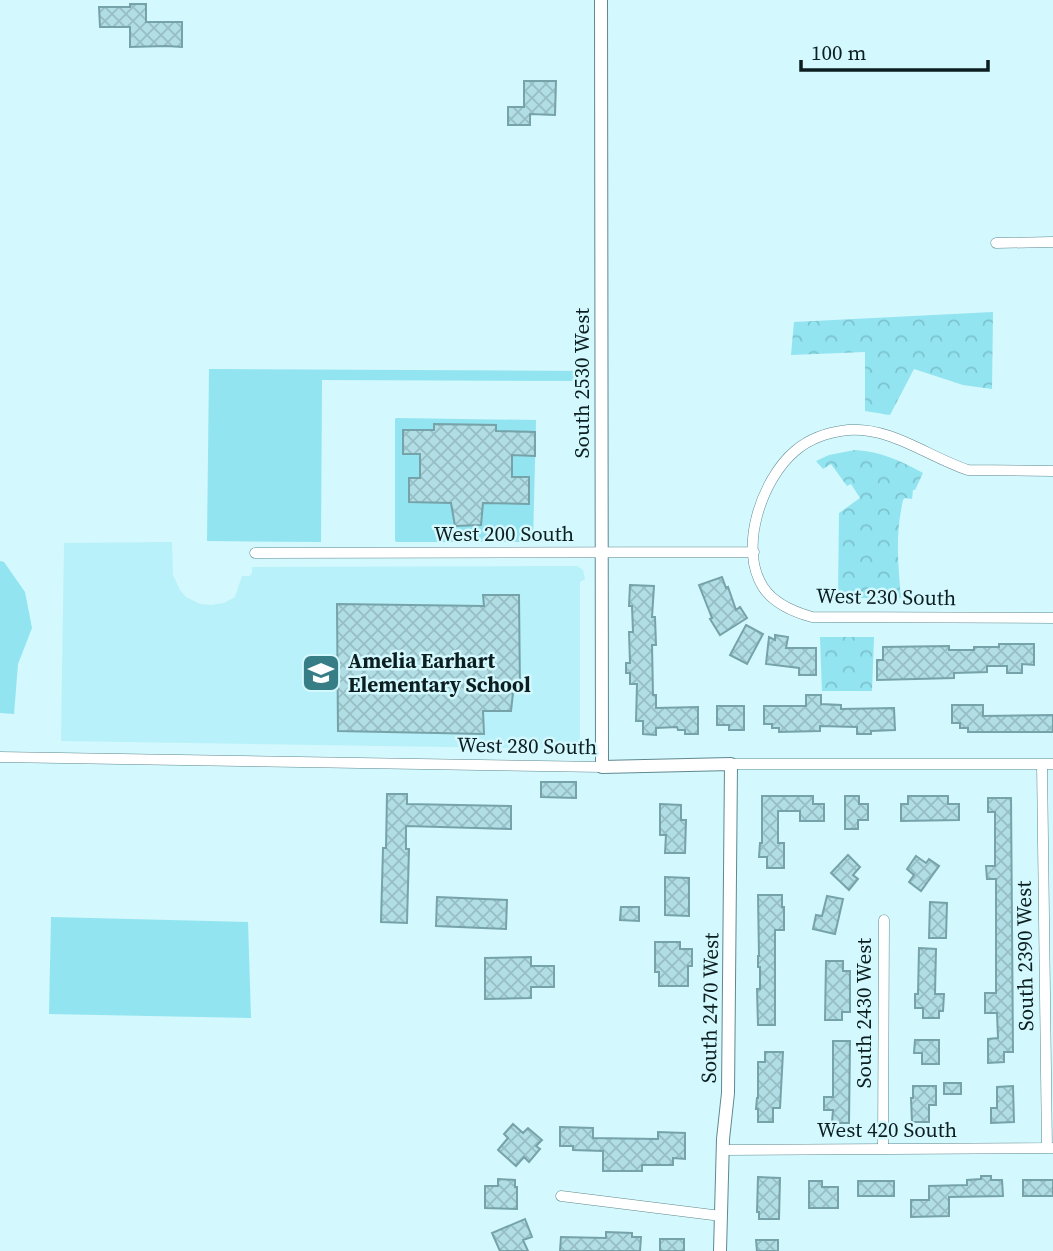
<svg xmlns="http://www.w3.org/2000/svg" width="1053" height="1251" viewBox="0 0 1053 1251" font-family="'Source Serif 4',serif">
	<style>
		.built { fill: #b8f1f9 }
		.green { fill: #91e4f0 }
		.forest { fill: url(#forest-crowns) }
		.building { fill: url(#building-cross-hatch); stroke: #76a2a9; stroke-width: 2 }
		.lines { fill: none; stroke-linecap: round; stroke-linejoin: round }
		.minor-casing { stroke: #5e898f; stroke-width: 11 }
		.tertiary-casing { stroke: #5e898f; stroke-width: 14 }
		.minor { stroke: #fff; stroke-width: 10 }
		.tertiary { stroke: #fff; stroke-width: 12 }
		.labels { text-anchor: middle; stroke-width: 5; stroke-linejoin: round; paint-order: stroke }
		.street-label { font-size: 21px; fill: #0c1e20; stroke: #d3f8fd }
		.poi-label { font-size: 21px; font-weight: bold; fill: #0c1e20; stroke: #d3f8fd; text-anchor: start }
	</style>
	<defs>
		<pattern id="forest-crowns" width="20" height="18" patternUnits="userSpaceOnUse" patternTransform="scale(1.75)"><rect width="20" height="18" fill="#91e4f0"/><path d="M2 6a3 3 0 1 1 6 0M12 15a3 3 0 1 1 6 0" fill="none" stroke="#7cc3ce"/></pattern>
		<pattern id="building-cross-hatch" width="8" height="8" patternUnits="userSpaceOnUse" patternTransform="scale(1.75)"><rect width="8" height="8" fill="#b1dee5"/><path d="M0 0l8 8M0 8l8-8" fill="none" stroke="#97bec4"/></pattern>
	</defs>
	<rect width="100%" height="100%" fill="#d3f8fd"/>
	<path class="built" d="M172,542L173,575L180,590L186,597L200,604L211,605L224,603L235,597L242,576H250L252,573V567L577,566L583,570L585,579L580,582V749L61,741L64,543Z"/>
	<path class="green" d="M209,369L586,371V381L322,380L321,542L207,541Z
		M396,418L536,420L533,542H397L395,541V419Z
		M0,561L4,562L25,592L32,628L18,664L14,714L0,713Z
		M51,917L248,922L251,1018L49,1014Z"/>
	<path class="forest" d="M993,312L992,389L963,385L914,369L890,415L865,411V352L791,355L794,322Z
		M855,450C882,452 899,460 923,473L915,490H913L912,499L905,498L903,500C895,536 898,562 901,598H838L839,513L860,498L851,484L847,486L831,464L823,469L816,461L829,455Z
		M820,637H874L872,691H822Z"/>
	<path class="building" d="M130,4H146V22H182V47L166,46L130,47V27H100L99,7H130Z
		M524,81H556L555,115L530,114V125H508V107H524Z
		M434,424L496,425V431L535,432V456L512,455V477H529V504L483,503L481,525L455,526L451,503L409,502V478H420V454H403V430H434Z
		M722,577L726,588L728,587L736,610L740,607L747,618L720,635L710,619L712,618L699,585Z
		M630,585L654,586L652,617H655L656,645H652L653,695H656V708L698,707V734H685V730H678L677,727L656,728V735L643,734V721H636L637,684H630V673H626V663H630L629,632H633L632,606H629Z
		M483,595H519L520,693H513L511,711H483L484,734L338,731L337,604L484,606Z
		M746,625L763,634L747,664L730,655Z
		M775,635L788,637L786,648H816V675H799V668L766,664L769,637L775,640Z
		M999,644H1034V665L1022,664V673H1007V666H987V672L954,673V678L877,680V660H883V647L949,646V650H974V647H999Z
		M806,695H821V704L841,705V709L894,708L895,730L871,731V734H857V727L820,726V731L779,732V728H772V724H764V706H806Z
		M952,705H983V716L1053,715V732H968V728H960V723H952Z
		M717,706H744V730H729V725H717Z
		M541,782H576V798L541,797Z
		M387,794H407V804L511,806V829L406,826V849H409L407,923L381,922L383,848H386Z
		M762,796H813V804H824V821H800V811H778V843H784V868H767V857H759L760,843H762Z
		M845,796H859V804H868V820H858V829H845Z
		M908,796H948V804H959V820L901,821V804H908Z
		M988,798H1011L1013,1052H1004V1062L988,1063V1039L998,1038L997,1013H985V993H996V879H987L986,866H995V812H988Z
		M660,804L681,805V820H686L685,853H665L666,835H660Z
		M848,855L860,867L853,875L858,879L849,890L831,873Z
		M916,856L926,863L929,859L939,866L921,891L909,882L914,875L907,869Z
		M665,877L689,878V916L665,915Z
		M758,895H782V907H784V930H775V1025H758L757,989H760V967H758V956H759Z
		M827,896L843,899L835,934L813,929L816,915L822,916Z
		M437,897L507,900L506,929L436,926Z
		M930,902L947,903L946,938H929Z
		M621,907H639V921L620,920Z
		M655,942H680V949H692V966H688V986H659V972H655Z
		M919,948L936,949L935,994H944L943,1011H939V1018H923V1008H915V994H918Z
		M531,957V966H554V987H531V998L485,999V958Z
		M826,961H843V971H850V1012H842V1020H825Z
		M915,1040H939V1064H922V1053H914Z
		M833,1041H850L849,1123H832L833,1110H824V1097H833Z
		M765,1052H783L780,1108H773V1122H758V1109H756L757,1098H758V1062H765Z
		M944,1083H961V1094H944Z
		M913,1086H936V1105H929V1122H912L911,1098H913Z
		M1013,1086L1014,1122L991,1123V1108H997V1087Z
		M513,1124L523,1133L528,1128L542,1140L536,1146L540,1149L529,1162L524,1157L516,1166L498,1150L508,1138L504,1134Z
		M560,1127L593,1128V1138L658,1139V1132L685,1133V1159L673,1158V1165H642V1171H603V1151L573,1150V1146H560Z
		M981,1176H991V1180H1002L1003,1196L949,1197V1216L911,1217V1200H929V1186L967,1185V1180L981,1179Z
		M758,1177L780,1178L779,1219H759V1212H757Z
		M498,1179L515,1180V1187H517V1209L485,1208V1186H498Z
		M1023,1180H1053V1196H1023Z
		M809,1181H822V1187H838V1208H809Z
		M858,1181H894V1196H858Z
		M525,1219L532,1237L523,1240L528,1251H500L492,1233Z
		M606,1232L632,1233V1237H641L640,1251H560L561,1237L606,1238Z
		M660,1239H684V1251H660Z
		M756,1240H778V1251H757Z"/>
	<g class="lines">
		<g class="minor-casing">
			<path id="minor" d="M996,243L1053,242
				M1053,471L968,470C928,457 892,427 848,430C829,432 810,438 795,451C762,479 738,548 763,587C774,604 794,612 812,617L1053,618
				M255,553L754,552
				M0,757L602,767
				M731,764H1053
				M1042,764L1047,1148
				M883,1149L884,920
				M722,1150L1052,1148
				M561,1196L721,1216"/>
		</g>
		<g class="tertiary-casing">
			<path id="tertiary" d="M601,0L602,767L731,764L728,1093L723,1139L720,1251"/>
		</g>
		<use href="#minor" class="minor"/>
		<use href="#tertiary" class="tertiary"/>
	</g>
	<defs>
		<g id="school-square" transform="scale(2.0125)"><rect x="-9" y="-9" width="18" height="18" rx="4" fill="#367d86" stroke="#d3f8fd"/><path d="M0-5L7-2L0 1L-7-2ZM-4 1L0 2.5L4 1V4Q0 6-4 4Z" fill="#fff"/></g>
	</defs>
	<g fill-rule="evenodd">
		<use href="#school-square" x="321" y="673"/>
	</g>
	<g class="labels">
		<g class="street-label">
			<text transform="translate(582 383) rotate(-90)" y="7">South 2530 West</text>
			<text x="504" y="541">West 200 South</text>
			<text transform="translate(886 597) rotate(1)" y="7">West 230 South</text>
			<text transform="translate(527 746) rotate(1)" y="7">West 280 South</text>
			<text transform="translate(1025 956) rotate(-91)" y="7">South 2390 West</text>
			<text transform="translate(710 1008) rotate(-89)" y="7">South 2470 West</text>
			<text transform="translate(864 1013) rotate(-90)" y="7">South 2430 West</text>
			<text x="887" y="1137">West 420 South</text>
		</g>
		<g class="poi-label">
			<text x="348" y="668">Amelia Earhart<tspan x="348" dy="24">Elementary School</tspan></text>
		</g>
	</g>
	<path d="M801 60v10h187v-10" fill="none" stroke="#0c1e20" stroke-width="3.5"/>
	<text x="811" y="60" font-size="21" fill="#0c1e20" stroke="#d3f8fd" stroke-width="5" paint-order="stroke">100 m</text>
</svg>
